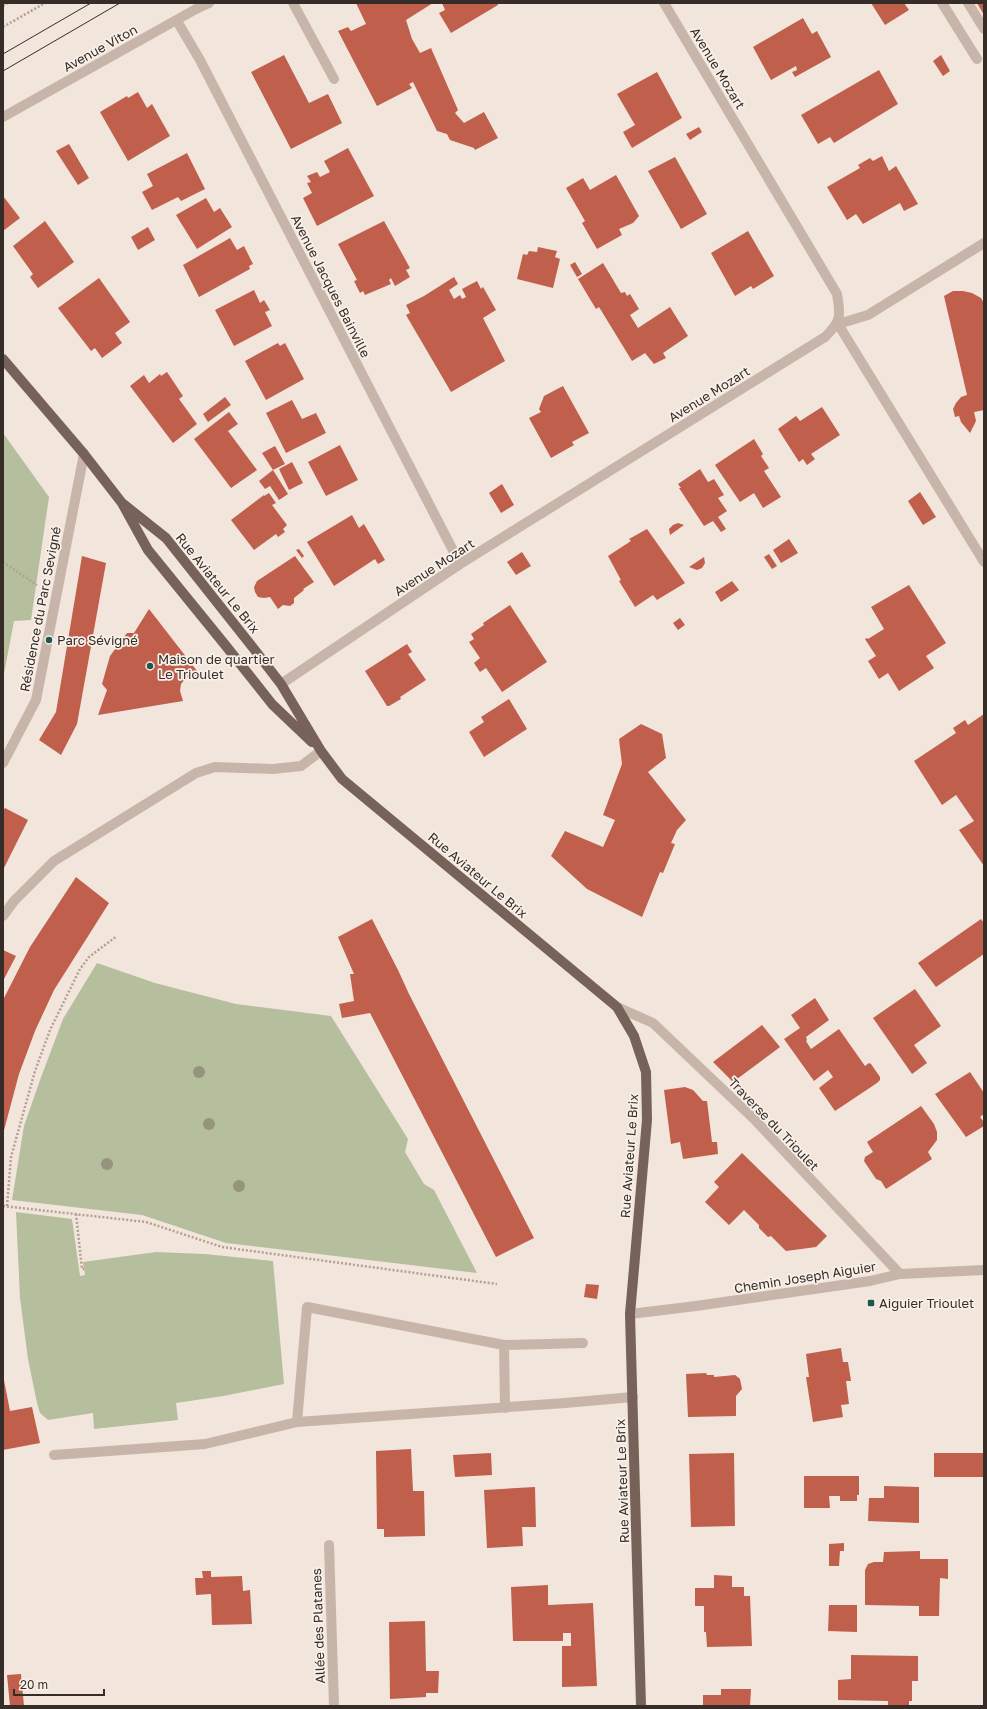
<svg xmlns="http://www.w3.org/2000/svg" width="987" height="1709" viewBox="0 0 987 1709" font-family="'Golos Text',sans-serif">
	<style>
		.green { fill: #b6bf9d }
		.building { fill: #bf5f4c }
		.lines { fill: none; stroke-linecap: round; stroke-linejoin: round }
		.path { stroke: #b49f93; stroke-width: 2.5; stroke-dasharray: 2 2; stroke-linecap: butt }
		.minor { stroke: #c8b5a9; stroke-width: 10 }
		.major { stroke: #77625a; stroke-width: 10 }
		.tram { stroke: #362c28; stroke-width: 1 }
		.tree { fill: #94957c }
		.poi-dot { fill: #205554; stroke: #f9f0e9; stroke-width: 1.5 }
		.labels { text-anchor: middle; stroke-width: 3.5; stroke-linejoin: round; paint-order: stroke }
		.street-label { font-size: 13px; fill: #362c28; stroke: #f9f0e9 }
		.poi-label { font-size: 13px; fill: #362c28; stroke: #f9f0e9; text-anchor: start }
	</style>
	<rect width="100%" height="100%" fill="#f1e5dc"/>
	<path class="green" d="M3,433L49,497L31,620L14,621L3,679Z
		M97,963L155,983L236,1004L331,1016L408,1139L405,1152L424,1184L434,1190L477,1273L226,1243L142,1215L12,1200L24,1126L40,1080L63,1019Z
		M16,1212L72,1219L80,1276L85,1275L83,1262L156,1252L205,1254L273,1261L284,1384L223,1396L176,1403L178,1420L94,1429L93,1413L48,1420L40,1413L37,1403L28,1359L20,1298Z"/>
	<path class="building" d="M356,3H433L406,20L412,39L420,53L431,48L458,110L455,113L464,123L484,112L498,138L475,150L474,148L450,140L447,134L437,131L413,82L409,84L412,88L377,106L338,31L348,27L351,31L366,24Z
		M442,3H497L498,5L451,33L439,13L445,10Z
		M871,3H904L909,10L885,25Z
		M977,3H984V15Z
		M803,18L812,34L817,31L831,57L795,77L792,72L797,70L796,66L771,80L753,47Z
		M284,55L309,103L328,94L342,123L291,149L251,72Z
		M941,55L950,71L943,76L933,61Z
		M879,70L898,104L834,143L830,137L818,144L801,115Z
		M657,72L682,118L632,148L623,132L635,125L617,94Z
		M138,92L147,108L152,104L170,136L128,161L100,112L127,96L128,98Z
		M699,127L702,132L690,140L686,134Z
		M69,144L89,178L78,185L56,151Z
		M348,148L374,196L317,226L303,198L312,193L307,183L311,182L307,176L317,172L320,177L330,172L324,161Z
		M187,153L205,189L181,201L178,197L152,210L142,192L153,186L147,174Z
		M882,156L889,171L896,166L918,204L904,211L900,203L863,224L856,214L847,220L827,187L860,168L858,165L870,158L873,161Z
		M675,157L707,214L681,229L648,171Z
		M616,175L639,216L633,223L619,229L622,235L597,249L582,223L585,221L566,188L583,178L590,190Z
		M3,196L20,218L3,231Z
		M206,198L214,212L220,208L232,227L197,249L176,215Z
		M45,221L74,262L38,288L30,277L33,274L13,246Z
		M384,221L410,268L406,270L410,277L395,286L391,278L389,280L391,284L365,295L363,291L360,293L354,281L357,280L338,244Z
		M148,227L155,240L138,250L131,237Z
		M748,231L774,276L753,289L751,286L735,296L711,253Z
		M230,238L237,250L244,246L253,264L249,266L250,269L199,297L183,265Z
		M538,247L557,251L555,257L560,259L553,288L517,279L523,254L527,255L529,251L537,252Z
		M575,262L582,274L577,277L570,265Z
		M603,263L621,293L625,292L627,296L630,294L639,309L630,315L638,328L670,307L688,336L663,353L666,358L654,364L645,353L632,361L599,307L596,309L578,279Z
		M454,277L458,284L449,290L454,299L460,295L462,299L466,297L462,289L477,281L481,289L483,287L496,310L483,318L505,361L451,392L406,315L410,313L406,305L424,296Z
		M99,278L130,322L115,333L122,343L102,358L95,348L91,351L58,308Z
		M254,290L260,303L264,300L270,310L265,312L272,326L234,346L215,310Z
		M953,291H963L972,293L981,298L984,303V410L974,412L976,421L970,433L961,422L959,416L955,417L953,409L956,403L961,397L967,395L944,296Z
		M278,343L280,346L285,343L304,379L266,400L245,361Z
		M167,372L183,396L179,399L197,424L173,443L130,386L144,375L149,383L160,374L161,376Z
		M563,386L589,433L572,442L574,445L551,458L529,418L541,412L539,409L544,396Z
		M225,397L231,405L208,422L203,414Z
		M292,400L302,419L316,413L326,433L286,453L266,413Z
		M822,407L840,435L811,454L815,459L807,465L803,459L799,462L778,429L796,416L800,421Z
		M229,412L238,424L228,431L257,470L231,488L194,439Z
		M754,439L763,454L761,456L769,468L764,471L781,497L763,508L754,493L740,502L715,465Z
		M340,445L358,480L326,496L308,462Z
		M275,446L285,464L273,470L288,494L279,500L270,486L265,489L259,481L273,470L262,453Z
		M292,462L303,483L289,490L279,469Z
		M700,469L708,482L714,479L724,495L718,498L727,511L718,517L726,529L721,532L713,521L704,526L679,488H681L678,484Z
		M502,484L514,505L501,513L489,493Z
		M920,492L936,517L923,525L908,501Z
		M269,493L276,503L272,505L287,525L283,529L285,532L278,537L276,534L254,550L231,520L264,495V496Z
		M352,515L359,528L364,524L385,560L378,564L375,559L334,586L307,542Z
		M678,523L684,525L670,535L669,529L673,525Z
		M647,529L685,583L657,600L653,595L635,607L619,581L621,580L608,556L631,541L629,539Z
		M789,539L798,553L781,563L773,550Z
		M299,549L304,556L302,558L296,550Z
		M522,552L531,566L516,575L507,562Z
		M769,554L777,566L772,569L764,557Z
		M82,556L106,563L77,724L61,755L39,740L56,712Z
		M295,556L314,582L303,589L304,590L294,598V603L290,606L283,605L278,609L270,597L264,598L258,597L255,592L254,587L257,581Z
		M704,557L705,563L702,568L697,570L689,567Z
		M732,581L739,590L721,602L715,592Z
		M909,585L946,643L926,656L934,668L899,691L888,673L879,679L868,661L876,656L865,639L867,638L868,639L884,629L871,607Z
		M510,605L547,662L502,692L486,668L480,672L474,663L480,658L469,642L474,639L471,634L484,625L483,623Z
		M149,609L201,676H194L186,678L181,684L180,691L183,701L98,715L107,690L102,684L110,656L127,633H134Z
		M680,618L685,625L678,630L673,623Z
		M407,644L412,652L408,654L426,680L400,697L401,699L389,706H387L365,671Z
		M509,699L527,729L484,757L469,732L484,722L481,717Z
		M984,714V866L959,830L974,821L956,795L942,805L914,761L956,733L953,728L965,720L968,725Z
		M641,724L662,734L666,758L648,772L686,820L677,830L671,843L675,844L663,873L660,872L642,917L587,889L551,856L565,831L603,847L615,820L603,815L622,764L619,739Z
		M5,808L28,820L3,870V811Z
		M76,877L109,903L54,990L35,1031L19,1074L3,1134V1000L30,947Z
		M372,919L398,970L409,994L534,1238L496,1257L370,1013L342,1018L339,1004L354,1001L350,974H354L338,937Z
		M981,919L984,923V954L936,987L918,963Z
		M3,950L16,956L3,981Z
		M915,989L941,1026L914,1045L927,1063L912,1074L873,1018Z
		M815,998L829,1020L806,1037L807,1040L806,1041L811,1049L839,1029L865,1066L869,1063L871,1064L880,1077V1080L877,1083L835,1111L819,1088L833,1077L828,1070L814,1081L784,1039L800,1028L791,1015Z
		M762,1025L780,1047L733,1082L713,1062Z
		M970,1072L984,1093V1114L980,1117L984,1122V1126L966,1137L935,1094Z
		M685,1087L693,1090L703,1101H707L712,1142H717L718,1154L683,1159L680,1142L671,1144L664,1090Z
		M921,1106L934,1124L937,1132V1140L928,1152L932,1159L886,1189L881,1181L876,1179L864,1161L865,1157L873,1152L867,1142Z
		M742,1153L827,1236L816,1247L786,1251L771,1236L768,1237L759,1228V1225L744,1210L729,1225L705,1202L719,1187L714,1182Z
		M586,1284L599,1285L597,1299L584,1297Z
		M841,1348L843,1362H848L851,1381H846L849,1404L841,1405L843,1417L813,1422L806,1377H809L806,1354Z
		M706,1373L707,1375H714V1377L735,1375L740,1379L742,1389L736,1396V1416L688,1417L686,1374Z
		M3,1375L10,1411L32,1407L40,1443L3,1450Z
		M411,1449L413,1491H424L425,1536L384,1537V1529H377L376,1451Z
		M491,1453L492,1475L455,1477L453,1455Z
		M734,1453L735,1526L691,1527L689,1454Z
		M934,1453H983L984,1477H934Z
		M804,1476H859V1495H857V1501H840V1496H829L830,1508H804Z
		M884,1486L919,1487V1523L868,1521L869,1498H884Z
		M535,1487L536,1527H522L523,1546L487,1548L484,1490Z
		M844,1543V1551H840L839,1566H829V1544Z
		M920,1551V1559H948V1579L940,1578L939,1616H919V1606L865,1605V1570L868,1564L874,1562H883L884,1552Z
		M202,1571H211V1577L242,1576L243,1591L250,1590L252,1624L212,1625L211,1594L196,1595L195,1578H203Z
		M714,1575L732,1576V1587H744V1596H750L752,1646L707,1647L706,1632H704V1606H695V1588H714Z
		M548,1585V1605L593,1603L597,1686L562,1687V1646H571V1633H563V1641H513L511,1587Z
		M829,1605H857V1632L828,1631Z
		M425,1621L426,1671H439L438,1693H426V1697L390,1699L389,1622Z
		M851,1655L918,1656V1681H912V1701H909V1706H888V1701L838,1700V1680L851,1679Z
		M21,1674L24,1706H10L7,1675Z
		M721,1689H751L750,1706H703V1695H721Z"/>
	<g class="lines">
		<path class="path" d="M3,6L8,3
			M3,27L45,3
			M3,562L37,585
			M3,1206L146,1222L222,1247L497,1284
			M7,1206L11,1157L35,1071L50,1030L80,969L89,957L117,936
			M76,1214L82,1269H84"/>
		<path class="minor" d="M293,3L334,79
			M942,3L977,59
			M968,3L984,29
			M177,21L200,60L460,564
			M3,117L196,9L209,3
			M984,243L868,315L838,324L984,562
			M281,684L460,564L825,337C841,321 841,317 837,294L664,3
			M3,763L36,700L84,454
			M3,916L14,901L54,861L196,773L215,767L273,769L301,766L321,751
			M617,1007L653,1023L755,1120L900,1274
			M630,1314L696,1306L870,1281L900,1274L984,1270
			M504,1345L505,1408
			M297,1422L307,1307L504,1345L583,1343
			M54,1455L205,1444L297,1422L565,1403L633,1397
			M329,1545L334,1706"/>
		<path class="major" d="M3,359L84,454L122,503L148,550L226,646L272,704L312,742
			M122,503L166,538L254,649L281,684L321,751L342,779L617,1007L634,1036L646,1072L647,1120L630,1314L641,1706"/>
		<path class="tram" d="M3,54L91,3
			M3,71L120,3"/>
	</g>
	<g class="tree">
		<circle cx="199" cy="1072" r="6"/>
		<circle cx="209" cy="1124" r="6"/>
		<circle cx="107" cy="1164" r="6"/>
		<circle cx="239" cy="1186" r="6"/>
	</g>
	<g class="poi-dot">
		<circle cx="49" cy="640" r="4"/>
		<circle cx="150" cy="666" r="4"/>
		<rect x="867" y="1299" width="8" height="8" rx="2"/>
	</g>
	<g class="labels">
		<g class="street-label">
			<text transform="translate(100 48) rotate(-29)" y="5">Avenue Viton</text>
			<text transform="translate(718 68) rotate(59)" y="5">Avenue Mozart</text>
			<text transform="translate(331 286) rotate(63)" y="5">Avenue Jacques Bainville</text>
			<text transform="translate(709 394) rotate(-32)" y="5">Avenue Mozart</text>
			<text transform="translate(434 567) rotate(-33)" y="5">Avenue Mozart</text>
			<text transform="translate(218 583) rotate(51)" y="5">Rue Aviateur Le Brix</text>
			<text transform="translate(40 609) rotate(-79)" y="5">Résidence du Parc Sevigné</text>
			<text transform="translate(478 875) rotate(40)" y="5">Rue Aviateur Le Brix</text>
			<text transform="translate(774 1124) rotate(46)" y="5">Traverse du Trioulet</text>
			<text transform="translate(629 1156) rotate(-86)" y="5">Rue Aviateur Le Brix</text>
			<text transform="translate(805 1277) rotate(-9)" y="5">Chemin Joseph Aiguier</text>
			<text transform="translate(622 1481) rotate(-92)" y="5">Rue Aviateur Le Brix</text>
			<text transform="translate(318 1626) rotate(-92)" y="5">Allée des Platanes</text>
		</g>
		<g class="poi-label">
			<text x="57" y="645">Parc Sévigné</text>
			<text x="158" y="664">Maison de quartier<tspan x="158" dy="15">Le Trioulet</tspan></text>
			<text x="879" y="1308">Aiguier Trioulet</text>
		</g>
	</g>
	<rect width="987" height="1709" fill="none" stroke="#362c28" stroke-width="8"/>
	<path d="M14 1689v6h90v-6" fill="none" stroke="#362c28" stroke-width="2"/>
	<text x="20" y="1689" font-size="12" fill="#362c28" stroke="#f9f0e9" stroke-width="3" paint-order="stroke">20 m</text>
</svg>
